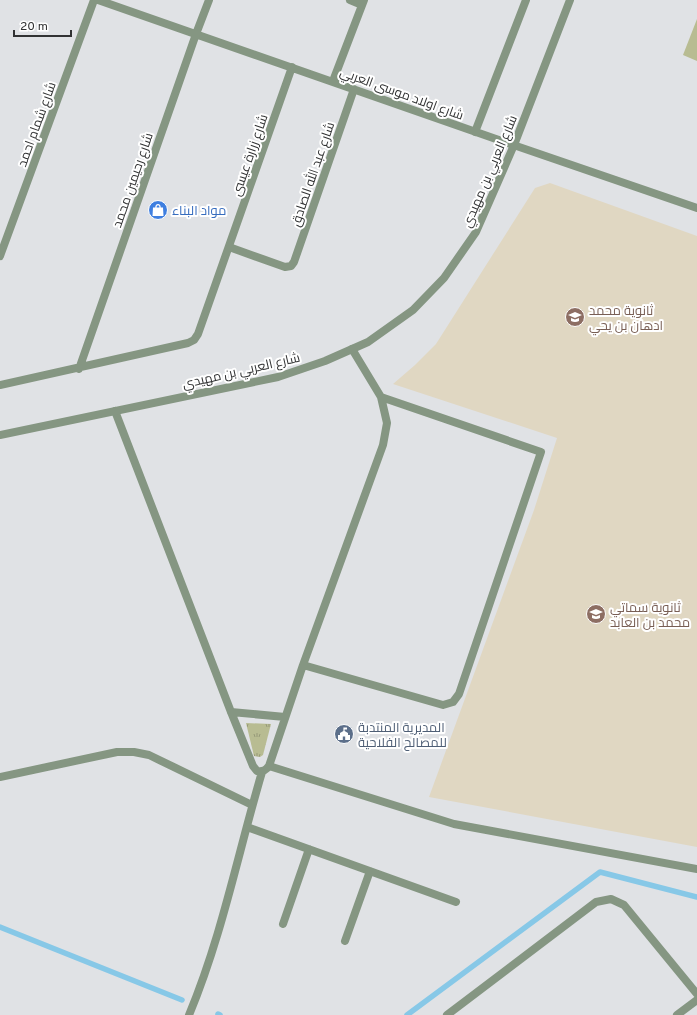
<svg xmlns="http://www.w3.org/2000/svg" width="697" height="1015" viewBox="0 0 697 1015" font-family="Overpass,Cairo,sans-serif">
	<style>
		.education { fill: #e0d7c2 }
		.grass { fill: url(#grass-tufts) }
		.pitch { fill: #b8bc92 }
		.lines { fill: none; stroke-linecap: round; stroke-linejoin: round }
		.stream { stroke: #87c8e7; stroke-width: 5.5 }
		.minor { stroke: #859682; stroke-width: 8 }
		.tertiary { stroke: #859682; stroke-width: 8 }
		.labels { text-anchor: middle; stroke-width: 4; stroke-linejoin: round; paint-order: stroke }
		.street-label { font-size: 13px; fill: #313233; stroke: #fff }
		.shop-label { font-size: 13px; fill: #366cbe; stroke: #fff; text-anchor: start }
		.education-label { font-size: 13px; fill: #785e54; stroke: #fff; text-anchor: start }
		.service-label { font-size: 13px; fill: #4e5e75; stroke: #fff; text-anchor: start }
	</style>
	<defs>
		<pattern id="grass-tufts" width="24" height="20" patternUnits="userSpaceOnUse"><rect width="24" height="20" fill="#b8bc92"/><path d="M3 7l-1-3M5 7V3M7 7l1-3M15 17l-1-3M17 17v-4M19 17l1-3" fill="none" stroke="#969978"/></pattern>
	</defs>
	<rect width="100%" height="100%" fill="#e0e2e5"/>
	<path class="education" d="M550,183L697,236V847L429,797L534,510L557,438L393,384L415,365L436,344L535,188Z"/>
	<path class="grass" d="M246,723L271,724L263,755L260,757L254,756Z"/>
	<path class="pitch" d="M697,19V61L683,55Z"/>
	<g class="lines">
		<path class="stream" d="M0,927L182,1000
			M218,1014L220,1015
			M407,1015L600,872L697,897"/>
		<path class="minor" d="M98,0L496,139L697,208
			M350,0L362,5
			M333,81L364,0
			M475,132L526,0
			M229,247L285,267L291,266L294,262L354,89
			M0,256L94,0
			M79,369L196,34L209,0
			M0,385L188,343L194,340L198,334L292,67
			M115,411L231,712L253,766L257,771C263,772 266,770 269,766L303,665L383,445L387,423L381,397
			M303,665L443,705L453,702L459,694L541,452L381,397L352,349
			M231,712L285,717
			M269,766L454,824L697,869
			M0,777L117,752H134L149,755L252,805
			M247,827L456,902
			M283,924L309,849
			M345,941L370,871
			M189,1015C222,936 238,853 262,772
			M447,1015L596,902L611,899L624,905L697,994
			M677,1015L697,1000"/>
		<path class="tertiary" d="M0,435L278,377L325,361L368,342L413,310L444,278L476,232L514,145L570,0"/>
	</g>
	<defs>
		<g id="shop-disc" transform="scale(1)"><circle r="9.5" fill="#3f7fe0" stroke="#fff"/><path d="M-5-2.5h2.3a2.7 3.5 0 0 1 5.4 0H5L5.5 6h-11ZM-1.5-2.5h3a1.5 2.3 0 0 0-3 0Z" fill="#fff"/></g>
		<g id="school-disc" transform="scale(1)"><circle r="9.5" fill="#8d6e63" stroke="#fff"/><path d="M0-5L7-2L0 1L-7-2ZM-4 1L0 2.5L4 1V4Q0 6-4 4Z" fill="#fff"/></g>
		<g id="civic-disc" transform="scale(1)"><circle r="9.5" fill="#5c6f8a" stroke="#fff"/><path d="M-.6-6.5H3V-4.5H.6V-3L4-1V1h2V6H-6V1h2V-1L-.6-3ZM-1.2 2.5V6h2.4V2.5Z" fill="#fff"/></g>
	</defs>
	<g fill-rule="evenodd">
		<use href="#shop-disc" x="158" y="210"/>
		<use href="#school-disc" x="575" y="317"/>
		<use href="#school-disc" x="596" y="614"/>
		<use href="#civic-disc" x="344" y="734"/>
	</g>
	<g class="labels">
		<g class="street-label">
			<text transform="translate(402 93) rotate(20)" y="5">شارع اولاد موسى العربي</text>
			<text transform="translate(36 124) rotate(-70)" y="5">شارع شمام احمد</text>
			<text transform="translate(249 155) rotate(-71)" y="5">شارع زرارة عيسى</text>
			<text transform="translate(489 171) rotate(-67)" y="5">شارع العربي بن مهيدي</text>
			<text transform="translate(312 174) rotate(-71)" y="5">شارع عبد الله الصادق</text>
			<text transform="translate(132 180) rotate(-71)" y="5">شارع رحيمين محمد</text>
			<text transform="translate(241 370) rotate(-13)" y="5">شارع العربي بن مهيدي</text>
		</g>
		<g class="shop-label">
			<text x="172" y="215">مواد البناء</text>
		</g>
		<g class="education-label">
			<text x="589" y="315">ثانوية محمد<tspan x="589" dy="15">ادهان بن يحي</tspan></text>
			<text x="610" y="612">ثانوية سماتي<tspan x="610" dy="15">محمد بن العابد</tspan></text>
		</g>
		<g class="service-label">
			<text x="358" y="732">المديرية المنتدبة<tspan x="358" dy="15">للمصالح الفلاحية</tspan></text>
		</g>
	</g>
	<path d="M14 30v6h57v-6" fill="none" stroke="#313233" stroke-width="2"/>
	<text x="20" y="30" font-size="12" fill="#313233" stroke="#ffffff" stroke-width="3" paint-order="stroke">20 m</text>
</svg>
